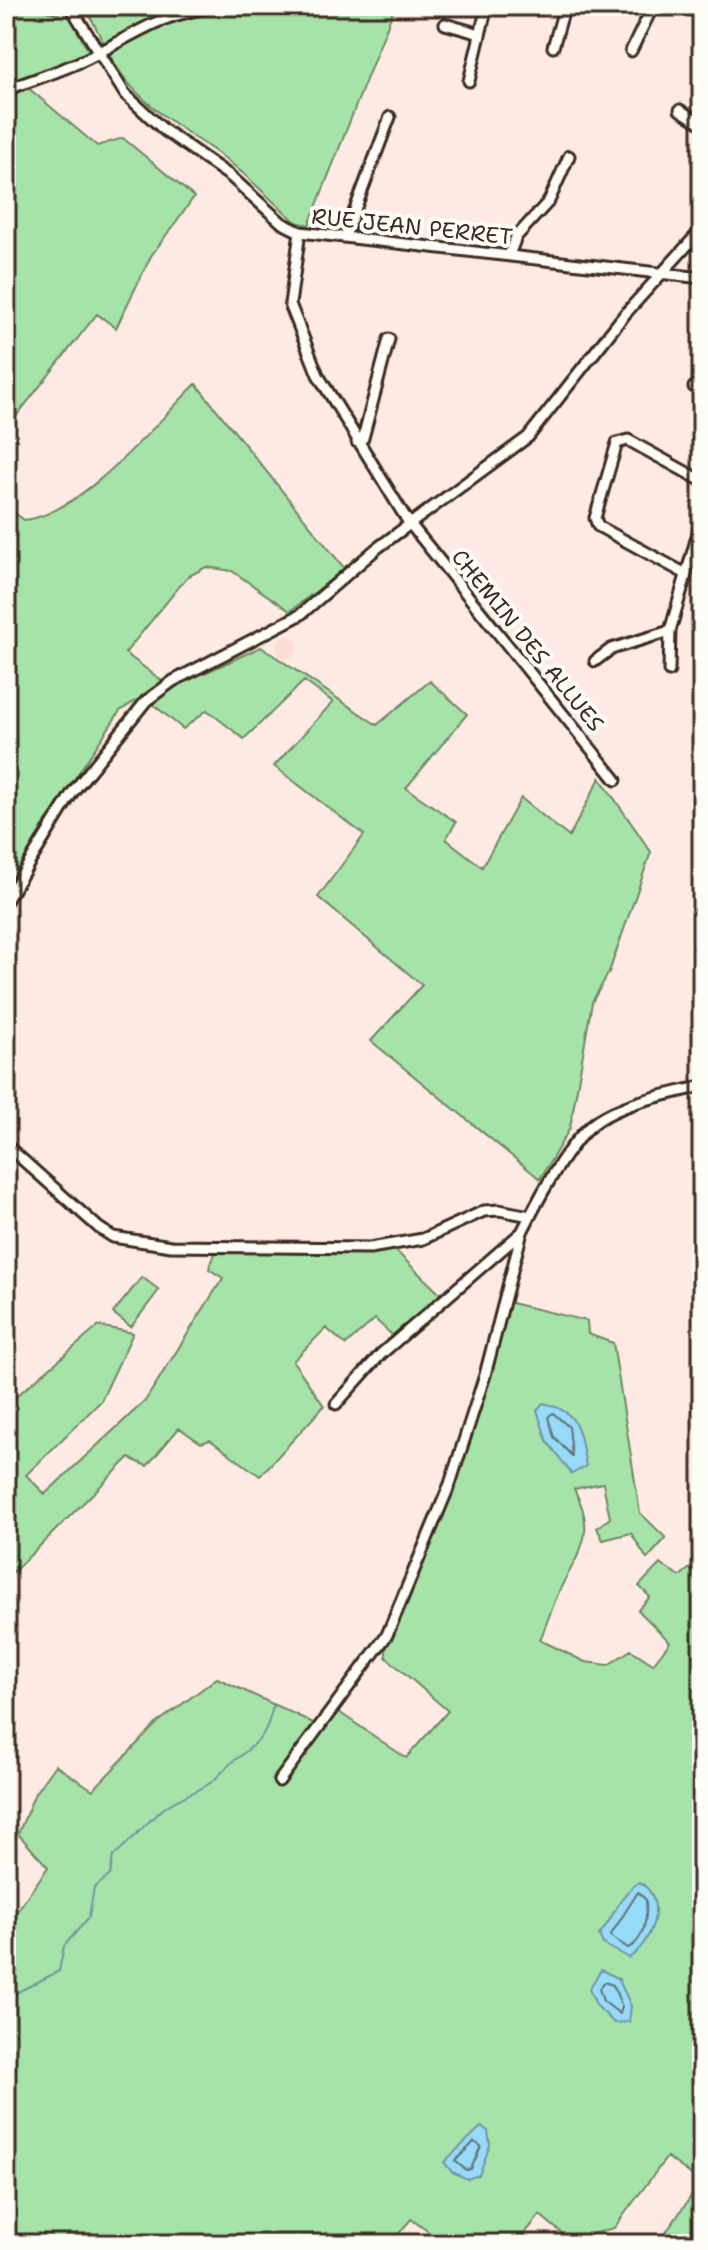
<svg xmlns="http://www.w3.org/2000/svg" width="708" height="2250" viewBox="0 0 708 2250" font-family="'Shantell Sans',sans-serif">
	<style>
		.built { fill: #fdddd6 }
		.green { fill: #a6e3a9; stroke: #708664; stroke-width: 2 }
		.water { fill: #97dbf9; stroke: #7294a1; stroke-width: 2 }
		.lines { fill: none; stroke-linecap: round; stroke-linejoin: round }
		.shore { stroke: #607176; stroke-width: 2 }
		.stream { stroke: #7294a1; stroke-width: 2 }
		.street-casing { stroke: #3b2a1e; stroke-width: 15 }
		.street { stroke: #fdfcf7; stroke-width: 9 }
		.labels { text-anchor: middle; stroke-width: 8; stroke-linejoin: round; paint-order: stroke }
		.street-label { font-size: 22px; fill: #3b2a1e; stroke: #fdfcf7 }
	</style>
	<rect width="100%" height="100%" fill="#fdeae4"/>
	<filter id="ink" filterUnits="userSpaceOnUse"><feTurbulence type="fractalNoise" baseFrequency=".0125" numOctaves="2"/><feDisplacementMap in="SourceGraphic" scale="16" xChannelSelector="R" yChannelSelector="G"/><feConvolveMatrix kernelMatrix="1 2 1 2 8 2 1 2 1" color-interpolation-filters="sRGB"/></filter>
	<g filter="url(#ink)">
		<path class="built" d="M276 647a11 11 0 1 1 22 0a11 11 0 1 1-22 0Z"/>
		<path class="green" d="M6,6H25L70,17L89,52L20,81L97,146L123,138L194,197L151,256L116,328L97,314L6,429Z
			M84,6H395L309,225L296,222C273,202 251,179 227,160C194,135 158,117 130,85C110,62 100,32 84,6Z
			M196,384L345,569L290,611L232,571L206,567L187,577L125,653L172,688L261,647L377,725L430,681L467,714L406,788L456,822L446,839L482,867L521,798L569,837L600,778L651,852L609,972L592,1002L570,1128L540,1179L371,1041L422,985L318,897L364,835L274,766L333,702L304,681L244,739L207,710L183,729L143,696L120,711L43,826L6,892V506L24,520C82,514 154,425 196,384Z
			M216,1251H396L442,1296L395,1338L375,1319L346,1345L326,1328L293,1361L324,1406L260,1476L210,1440L201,1443L179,1428L147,1466L129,1458L6,1579V1405L99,1326L133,1333L101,1401L26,1475L45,1494L145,1401L223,1278L209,1269Z
			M142,1277L159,1290L131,1327L113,1313Z
			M507,1302L587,1321L588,1334L613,1343L640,1513L666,1538L647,1559L631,1533L603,1540L597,1528L610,1518L603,1483L574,1489C597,1531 581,1549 561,1587C553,1604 547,1623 540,1640L585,1662L608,1665L631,1650L653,1664L670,1642L638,1610L650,1597L639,1586L660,1564L680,1576L690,1568L702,1581V2244H658L701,2182L667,2157L614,2228L570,2240L540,2215L516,2244H445L411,2219L390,2244H6V1927L48,1867L18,1834L35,1793L55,1765L93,1790L157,1723L217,1678L322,1727L336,1710L406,1758L448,1711L386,1657V1649L452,1485Z"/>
		<path class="water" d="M543,1403C581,1411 579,1433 586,1466L572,1474L547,1441L537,1410Z
			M639,1882C669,1898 652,1943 629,1958L603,1944L599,1935C614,1918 619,1894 639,1882Z
			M601,1970L618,1978L631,2006L629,2022L614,2023L596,2005L589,1989Z
			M481,2127L488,2131L490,2145L479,2175L467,2179L452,2172L444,2162Z"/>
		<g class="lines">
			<path class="shore" d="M553,1413L569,1427L572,1456L554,1437L548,1417Z
				M638,1892L646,1900C647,1917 645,1941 628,1948L610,1936Z
				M604,1982L613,1985L622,2007L620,2014L603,2001L599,1989Z
				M474,2142L481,2146L471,2169L466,2170L455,2161Z"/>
			<path class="stream" d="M6,1998L59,1971L64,1946L89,1917L94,1888L110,1875L113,1856C131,1842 145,1823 163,1809C177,1798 192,1794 207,1785C218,1779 225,1767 235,1760C259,1741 266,1738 273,1706"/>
			<g class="street-casing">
				<path id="street" d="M70,6L125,94L164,130L230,176L282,223L300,232L702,278
					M445,24L480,34
					M553,47L565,6
					M631,51L653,6
					M469,81L487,6
					M6,90C36,78 70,69 98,53C147,27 160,15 218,6
					M680,110L702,124
					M300,232L290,304L318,375L407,520L616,780
					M345,236L390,117
					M509,255L516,237L549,201L569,156
					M694,387L702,392
					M357,442L363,438L389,339
					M686,574L598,526L595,518L617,443L628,440L702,481
					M595,661L611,649L670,631
					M669,671L670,631L702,519
					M6,901L72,793L146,701L173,681L300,615L376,549L528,437L625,314L702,229
					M6,1145L99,1228L113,1237L171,1246L370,1248L423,1239L484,1211L499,1210L530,1216
					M336,1404L381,1354L521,1233
					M279,1781L387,1635L450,1484L485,1375L522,1232C538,1200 568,1141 597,1121C626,1101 668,1095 702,1086"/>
			</g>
			<use href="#street" class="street"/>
		</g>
	</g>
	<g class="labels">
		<g class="street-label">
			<text transform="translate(412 226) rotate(6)" y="8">RUE JEAN PERRET</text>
			<text transform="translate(528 640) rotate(51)" y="8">CHEMIN DES ALLUES</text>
		</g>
	</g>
	<rect width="708" height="2250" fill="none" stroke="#fdfcf7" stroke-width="32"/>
	<rect x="16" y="16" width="676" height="2218" fill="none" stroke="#3b2a1e" stroke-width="3" filter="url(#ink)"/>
</svg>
